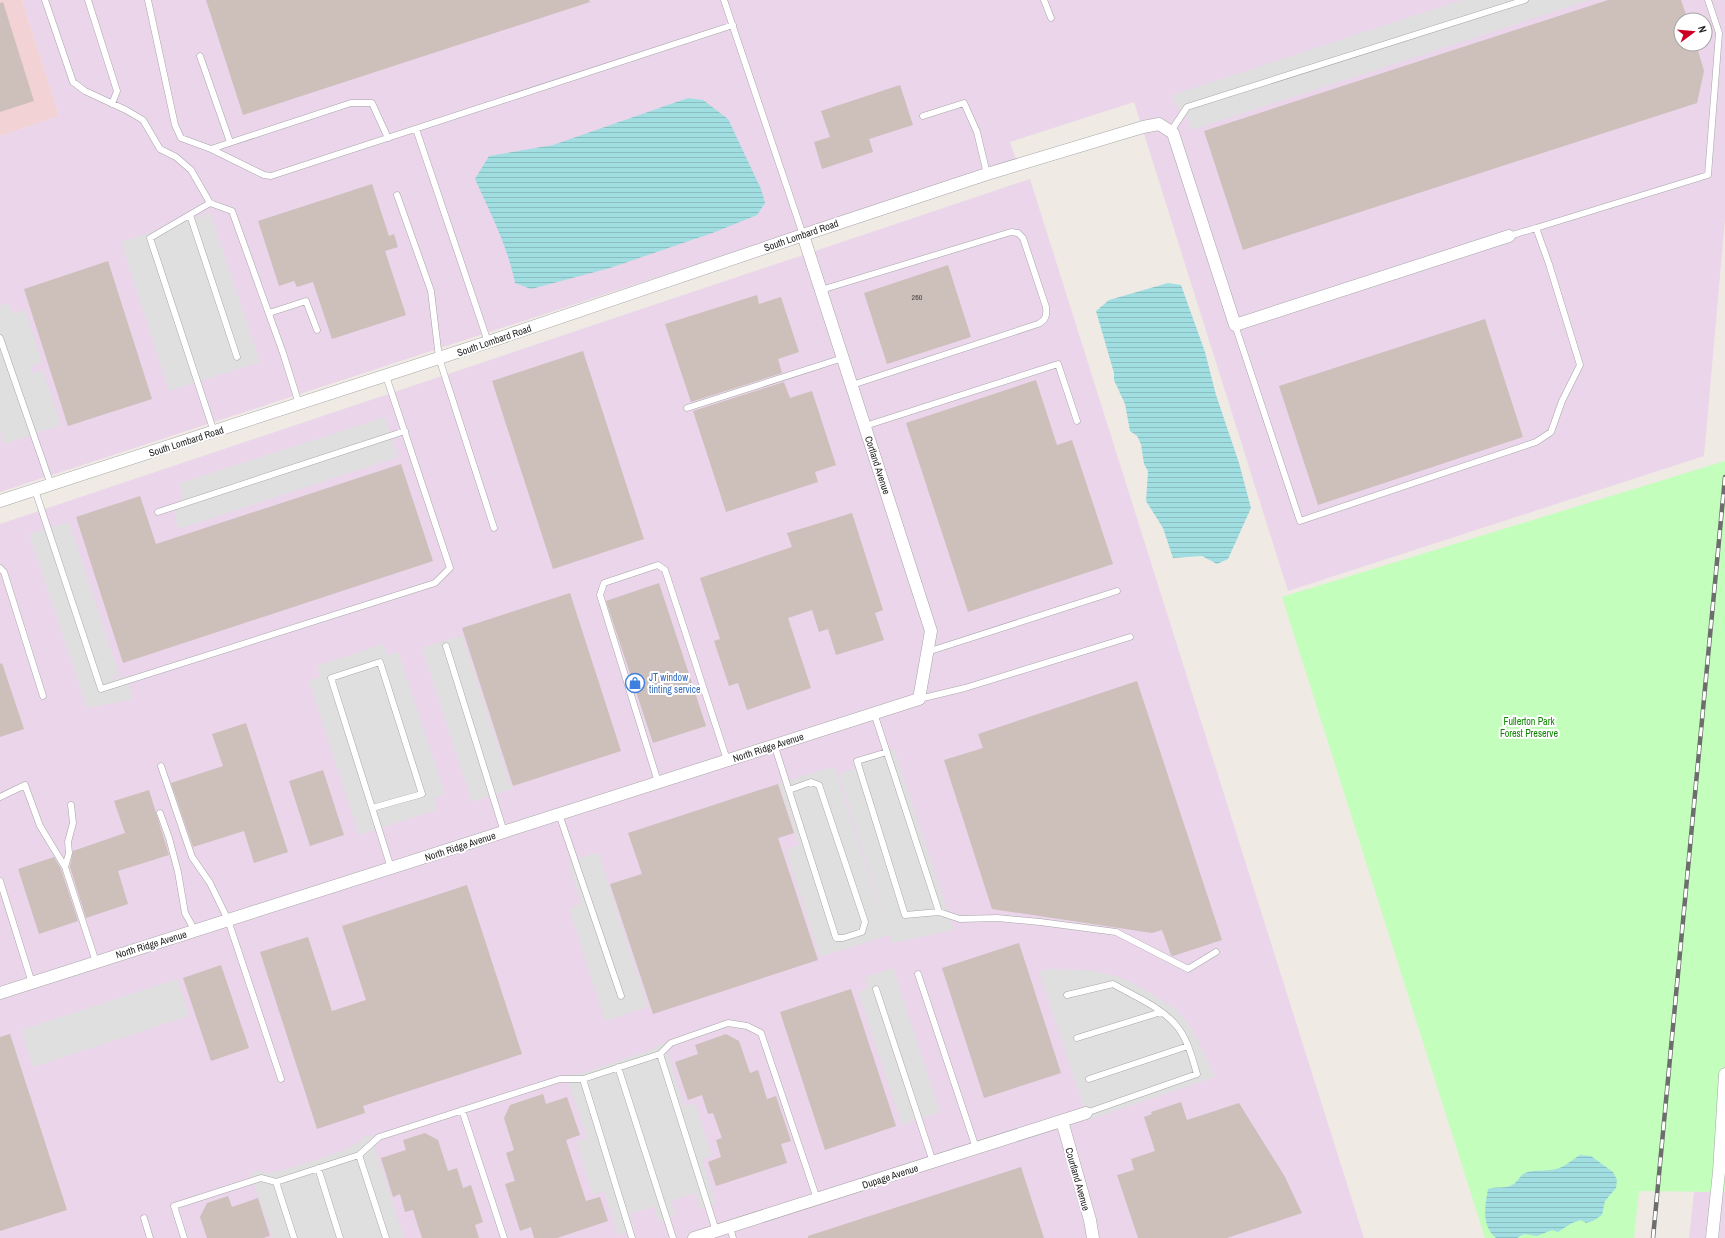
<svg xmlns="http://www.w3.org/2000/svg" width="1725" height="1238" viewBox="0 0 1725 1238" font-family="'Archivo Narrow',sans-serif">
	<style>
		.commercial { fill: #f3d2d6 }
		.industrial { fill: #ead5ea; fill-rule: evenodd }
		.park { fill: #c3febd }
		.parking { fill: #dfdfdf }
		.water { fill: url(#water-rules) }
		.building { fill: #cdbfba }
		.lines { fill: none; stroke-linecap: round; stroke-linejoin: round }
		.service-casing { stroke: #a6a6a6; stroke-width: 7 }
		.minor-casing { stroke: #a6a6a6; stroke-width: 13 }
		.service { stroke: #fff; stroke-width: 6 }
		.minor { stroke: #fff; stroke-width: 12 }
		.rail-casing { stroke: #6d6d6d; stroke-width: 4.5 }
		.rail { stroke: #fff; stroke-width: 3; stroke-dasharray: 9; stroke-linecap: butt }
		.labels { text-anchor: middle; stroke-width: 4; stroke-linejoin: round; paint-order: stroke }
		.number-label { font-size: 8px; fill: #4a4746 }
		.street-label { font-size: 10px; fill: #1f1f1f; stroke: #fff }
		.shop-label { font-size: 10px; fill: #366cbe; stroke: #fff; text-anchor: start }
		.park-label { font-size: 10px; fill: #0e8702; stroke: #fff }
	</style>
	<defs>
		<pattern id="water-rules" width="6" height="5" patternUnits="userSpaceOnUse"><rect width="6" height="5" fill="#a1dee2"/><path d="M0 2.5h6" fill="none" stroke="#8abec1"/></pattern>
	</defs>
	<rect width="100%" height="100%" fill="#f0eae4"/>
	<path class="commercial" d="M0,0H22L59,116L0,136Z"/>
	<path class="industrial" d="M22,0H1725V219L1704,456L1288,591L1134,102L1010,142L1016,160L0,492V136L59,116ZM1681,20H1705V44H1681Z
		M1030,179L1364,1238H0V524Z
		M1694,1192H1725V1238H1689Z"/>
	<path class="park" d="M1725,461V1192L1639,1191L1634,1238H1485L1282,597Z"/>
	<path class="parking" d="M1462,0H1590L1192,130L1188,119L1176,105L1172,95Z
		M210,213L260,362L169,391L121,242Z
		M8,303L13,314L25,310L42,362L30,367L33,374L43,370L61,425L4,444L0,431V306Z
		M385,417L398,457L179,529L175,516L183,494L180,483Z
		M69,522L119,674L110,678L109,680L126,676L133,699L87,708L29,534Z
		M462,635L512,789L472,802L422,648Z
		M383,644L387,655L398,652L445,794L434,798L436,810L359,835L309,681L321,677L317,666Z
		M894,749L954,930L892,943L839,774L853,769L855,758Z
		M834,766L889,935L820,957L786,850L799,845L779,784Z
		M598,852L648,1007L605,1021L569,908L579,905L581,903L568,862Z
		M893,968L940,1112L902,1125L858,992L868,988L865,977Z
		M1046,969L1090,970L1125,979L1175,1008L1193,1031L1215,1077L1088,1120L1039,972Z
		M177,979L189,1016L33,1067L21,1030Z
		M664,1042L684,1106L695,1103L712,1156L702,1159L716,1203L700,1209L695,1193L671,1201L676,1216L659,1222L654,1206L630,1214L635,1230L618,1235L604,1191L593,1195L576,1142L587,1138L566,1075L583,1073L651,1050Z
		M371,1135L404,1238H273L250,1174L261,1170L263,1173L281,1171L345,1150L361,1141V1138Z"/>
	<path class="water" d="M688,98L703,100L728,119L761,189L765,203L757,215L715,232L610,268L531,289L515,283C508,247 490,212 475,179L489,156L553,145Z
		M1168,283L1181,285L1205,352L1216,395L1239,463L1251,508L1228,559L1217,564L1202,556L1173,558L1163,528L1146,501L1148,471L1144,464L1141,444L1137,436L1130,431L1125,404L1114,380V373L1096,311L1109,300Z
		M1580,1155L1591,1156L1613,1172L1617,1180L1616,1188L1605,1201L1602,1215L1593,1221L1586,1223L1581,1220L1572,1223L1558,1232L1552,1230L1537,1236L1524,1234L1517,1238H1496C1481,1225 1485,1206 1488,1189C1496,1186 1505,1189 1512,1185C1518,1182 1520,1175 1525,1173C1535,1169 1546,1172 1556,1169C1563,1168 1573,1159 1580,1155Z"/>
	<path class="building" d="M206,0H589L590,2L243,115Z
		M1608,0H1681L1688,20H1681V44H1696L1704,71L1697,103L1243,250L1204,131Z
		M3,2L34,101L0,112V3Z
		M900,85L913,125L869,139L873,152L822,169L814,142L830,137L821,111Z
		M372,184L389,236L394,234L398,247L385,251L406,315L332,339L313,282L297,287L294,281L279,286L258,221Z
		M108,261L152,399L68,426L24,289Z
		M948,265L971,337L887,364L864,293Z
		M757,295L759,304L781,297L799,352L778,359L782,373L691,402L665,324Z
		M1485,319L1523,437L1318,505L1279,386Z
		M583,351L644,539L553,569L492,381Z
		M1036,380L1057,445L1072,440L1113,564L968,612L906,423Z
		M784,382L790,398L812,391L836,465L815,472L818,482L726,512L693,411Z
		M401,464L433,561L123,663L76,517L140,496L156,544Z
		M852,513L883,610L875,613L884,640L836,655L828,629L819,632L812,610L788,618L811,688L747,710L738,683L729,686L714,641L720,639L700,578L792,547L787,533Z
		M659,583L706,726L653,743L606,601Z
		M570,593L621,751L513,786L462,628Z
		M2,663L24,729L0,737V664Z
		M1137,681L1222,940L1173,956L1171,955L1162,930L1152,933L992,909L944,760L983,748L978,734Z
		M246,723L288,852L254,863L244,831L193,847L171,783L223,766L212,734Z
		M323,770L344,835L310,846L289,781Z
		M778,784L794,833L778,838L818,960L653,1014L610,884L642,874L628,833Z
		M149,790L169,855L118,871L128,904L86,918L70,867L73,851L125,833L114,801Z
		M54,857L61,869L78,921L39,934L18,869Z
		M467,885L522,1054L363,1106L365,1113L317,1129L260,952L308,937L332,1011L366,1000L342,926Z
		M1019,943L1061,1073L984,1098L942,968Z
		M221,965L249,1048L211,1061L183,978Z
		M851,989L896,1126L825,1150L780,1012Z
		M10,1034L67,1210L0,1231V1037Z
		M726,1034L739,1041L750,1073L758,1070L767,1099L776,1096L791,1141L781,1144L787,1163L716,1186L708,1162L721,1157L716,1140L722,1138L713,1113L708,1114L702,1095L688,1100L675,1062L698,1054L695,1045Z
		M543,1094L546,1104L567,1097L580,1135L566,1140L586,1201L600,1197L608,1221L557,1238H534L531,1227L520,1231L505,1184L515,1181L506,1153L514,1150L504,1118L510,1105Z
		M1181,1102L1187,1120L1239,1103L1285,1177L1302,1213L1227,1238H1138L1117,1175L1134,1170L1131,1159L1155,1151L1144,1117L1152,1114L1151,1112Z
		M425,1133L438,1140L448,1171L457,1168L463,1188L471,1185L483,1222L475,1225L479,1238H422L413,1210L405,1212L400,1194L393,1197L381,1158L406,1150L403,1140Z
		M1021,1167L1044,1238H808V1236Z
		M228,1196L232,1207L258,1198L270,1236L263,1238H207L200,1217L207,1203Z"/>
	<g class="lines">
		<g class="service-casing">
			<path id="service" d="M45,0L73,82L85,91L126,110L143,120L160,149L176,157L191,170L210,203
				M88,0L117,91L112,104
				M148,0L175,125L181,138L211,149L264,175L271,176L733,25
				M724,0L803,235
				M1044,0L1051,18
				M200,56L230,142
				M923,116L964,103L977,132L987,174
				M416,129L488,342
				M1171,131L1187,107L1525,0
				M211,149L351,103H372L388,138
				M397,195L431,291L439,358L494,528
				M190,215L237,357
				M1536,228L1708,175L1719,33L1708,0
				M821,290L1011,232L1018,233L1023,238L1046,307C1047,315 1046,320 1038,324L852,385
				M269,313L306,301L317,330
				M1235,325L1300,521L1536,442L1551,432L1562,401L1580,365L1549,264L1536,228L1509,236
				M0,338L51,485
				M687,408L843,358
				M865,426L1058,364L1077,421
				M214,432L150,238L210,203L232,211L283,353L299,404
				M35,490L101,689L435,583L450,568L386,376
				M158,512L405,431
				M0,568L4,572L43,696
				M446,646L504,832
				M927,652L1117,591
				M919,699L965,688L1130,637
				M874,713L939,912
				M774,744L836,938H843L862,932L865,922L819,785L811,782L789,790
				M887,752L857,761L905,915L939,912L960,919L997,918L1040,922L1116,932L1188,969L1216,952
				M161,766L192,857L210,883L228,920L281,1079
				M658,782L600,595L604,583L658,565L665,570L727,760
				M0,797L25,785L40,826L65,867
				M71,805L73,823L68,842L69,853L65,867L96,962
				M372,808L422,794L380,662L331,678L391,868
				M160,813L169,838L178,872L185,913L195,931
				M559,814L621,996
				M0,881L32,983
				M918,974L976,1148
				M876,989L933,1162
				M1067,995L1113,984C1134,996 1159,1006 1175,1024C1187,1037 1192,1057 1197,1074L1086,1113
				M1077,1038L1161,1012
				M660,1054L716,1231
				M618,1067L673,1238
				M583,1079L632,1238
				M1089,1079L1188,1046
				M462,1110L504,1238
				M359,1155L386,1238
				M318,1168L340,1238
				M276,1182L294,1238
				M144,1218L150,1238
				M730,1227L733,1238
				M184,1238L174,1206L261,1178L276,1182L359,1155L379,1137L560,1079H583L660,1054L671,1043L728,1023L747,1026L761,1033L817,1199"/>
		</g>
		<g class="minor-casing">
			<path id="minor" d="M0,501L488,342L803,235L987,174L1143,127L1159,124L1173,133L1235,325L1509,236
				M0,993L919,699L931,631L803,235
				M1062,1121L1090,1220L1093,1238
				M694,1238L1086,1113
				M1712,1238L1719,1172L1725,1074"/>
		</g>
		<use href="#service" class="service"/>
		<use href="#minor" class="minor"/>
		<g class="rail-casing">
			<path id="rail" d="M1653,1238L1725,477"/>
		</g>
		<use href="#rail" class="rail"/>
	</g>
	<defs>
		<g id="shop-ring" transform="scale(1)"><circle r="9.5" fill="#fff" stroke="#3f7fe0" stroke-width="1.5"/><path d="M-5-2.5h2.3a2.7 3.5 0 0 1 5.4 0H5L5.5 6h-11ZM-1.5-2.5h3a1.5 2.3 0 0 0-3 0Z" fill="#3f7fe0"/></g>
	</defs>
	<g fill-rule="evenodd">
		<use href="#shop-ring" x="635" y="683"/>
	</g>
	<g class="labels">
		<g class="number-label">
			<text x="917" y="300">260</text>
		</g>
		<g class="street-label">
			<text transform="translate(801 235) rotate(-19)" y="4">South Lombard Road</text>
			<text transform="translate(494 340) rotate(-19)" y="4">South Lombard Road</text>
			<text transform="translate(186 441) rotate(-18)" y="4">South Lombard Road</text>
			<text transform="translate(878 465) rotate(72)" y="4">Cortland Avenue</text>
			<text transform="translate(768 747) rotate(-18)" y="4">North Ridge Avenue</text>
			<text transform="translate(460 846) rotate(-18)" y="4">North Ridge Avenue</text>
			<text transform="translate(151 944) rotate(-17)" y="4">North Ridge Avenue</text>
			<text transform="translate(890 1176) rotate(-18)" y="4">Dupage Avenue</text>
			<text transform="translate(1078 1179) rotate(74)" y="4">Courtland Avenue</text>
		</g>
		<g class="shop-label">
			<text x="649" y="681">JT window<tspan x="649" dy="12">tinting service</tspan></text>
		</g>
		<g class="park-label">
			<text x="1529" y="725">Fullerton Park<tspan x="1529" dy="12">Forest Preserve</tspan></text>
		</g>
	</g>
	<g transform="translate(1693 32) rotate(74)"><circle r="19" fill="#ffffff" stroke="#a5a5a5"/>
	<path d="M0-3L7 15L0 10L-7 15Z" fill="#cd0023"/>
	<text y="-6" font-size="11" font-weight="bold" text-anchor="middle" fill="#1f1f1f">N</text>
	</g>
</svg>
